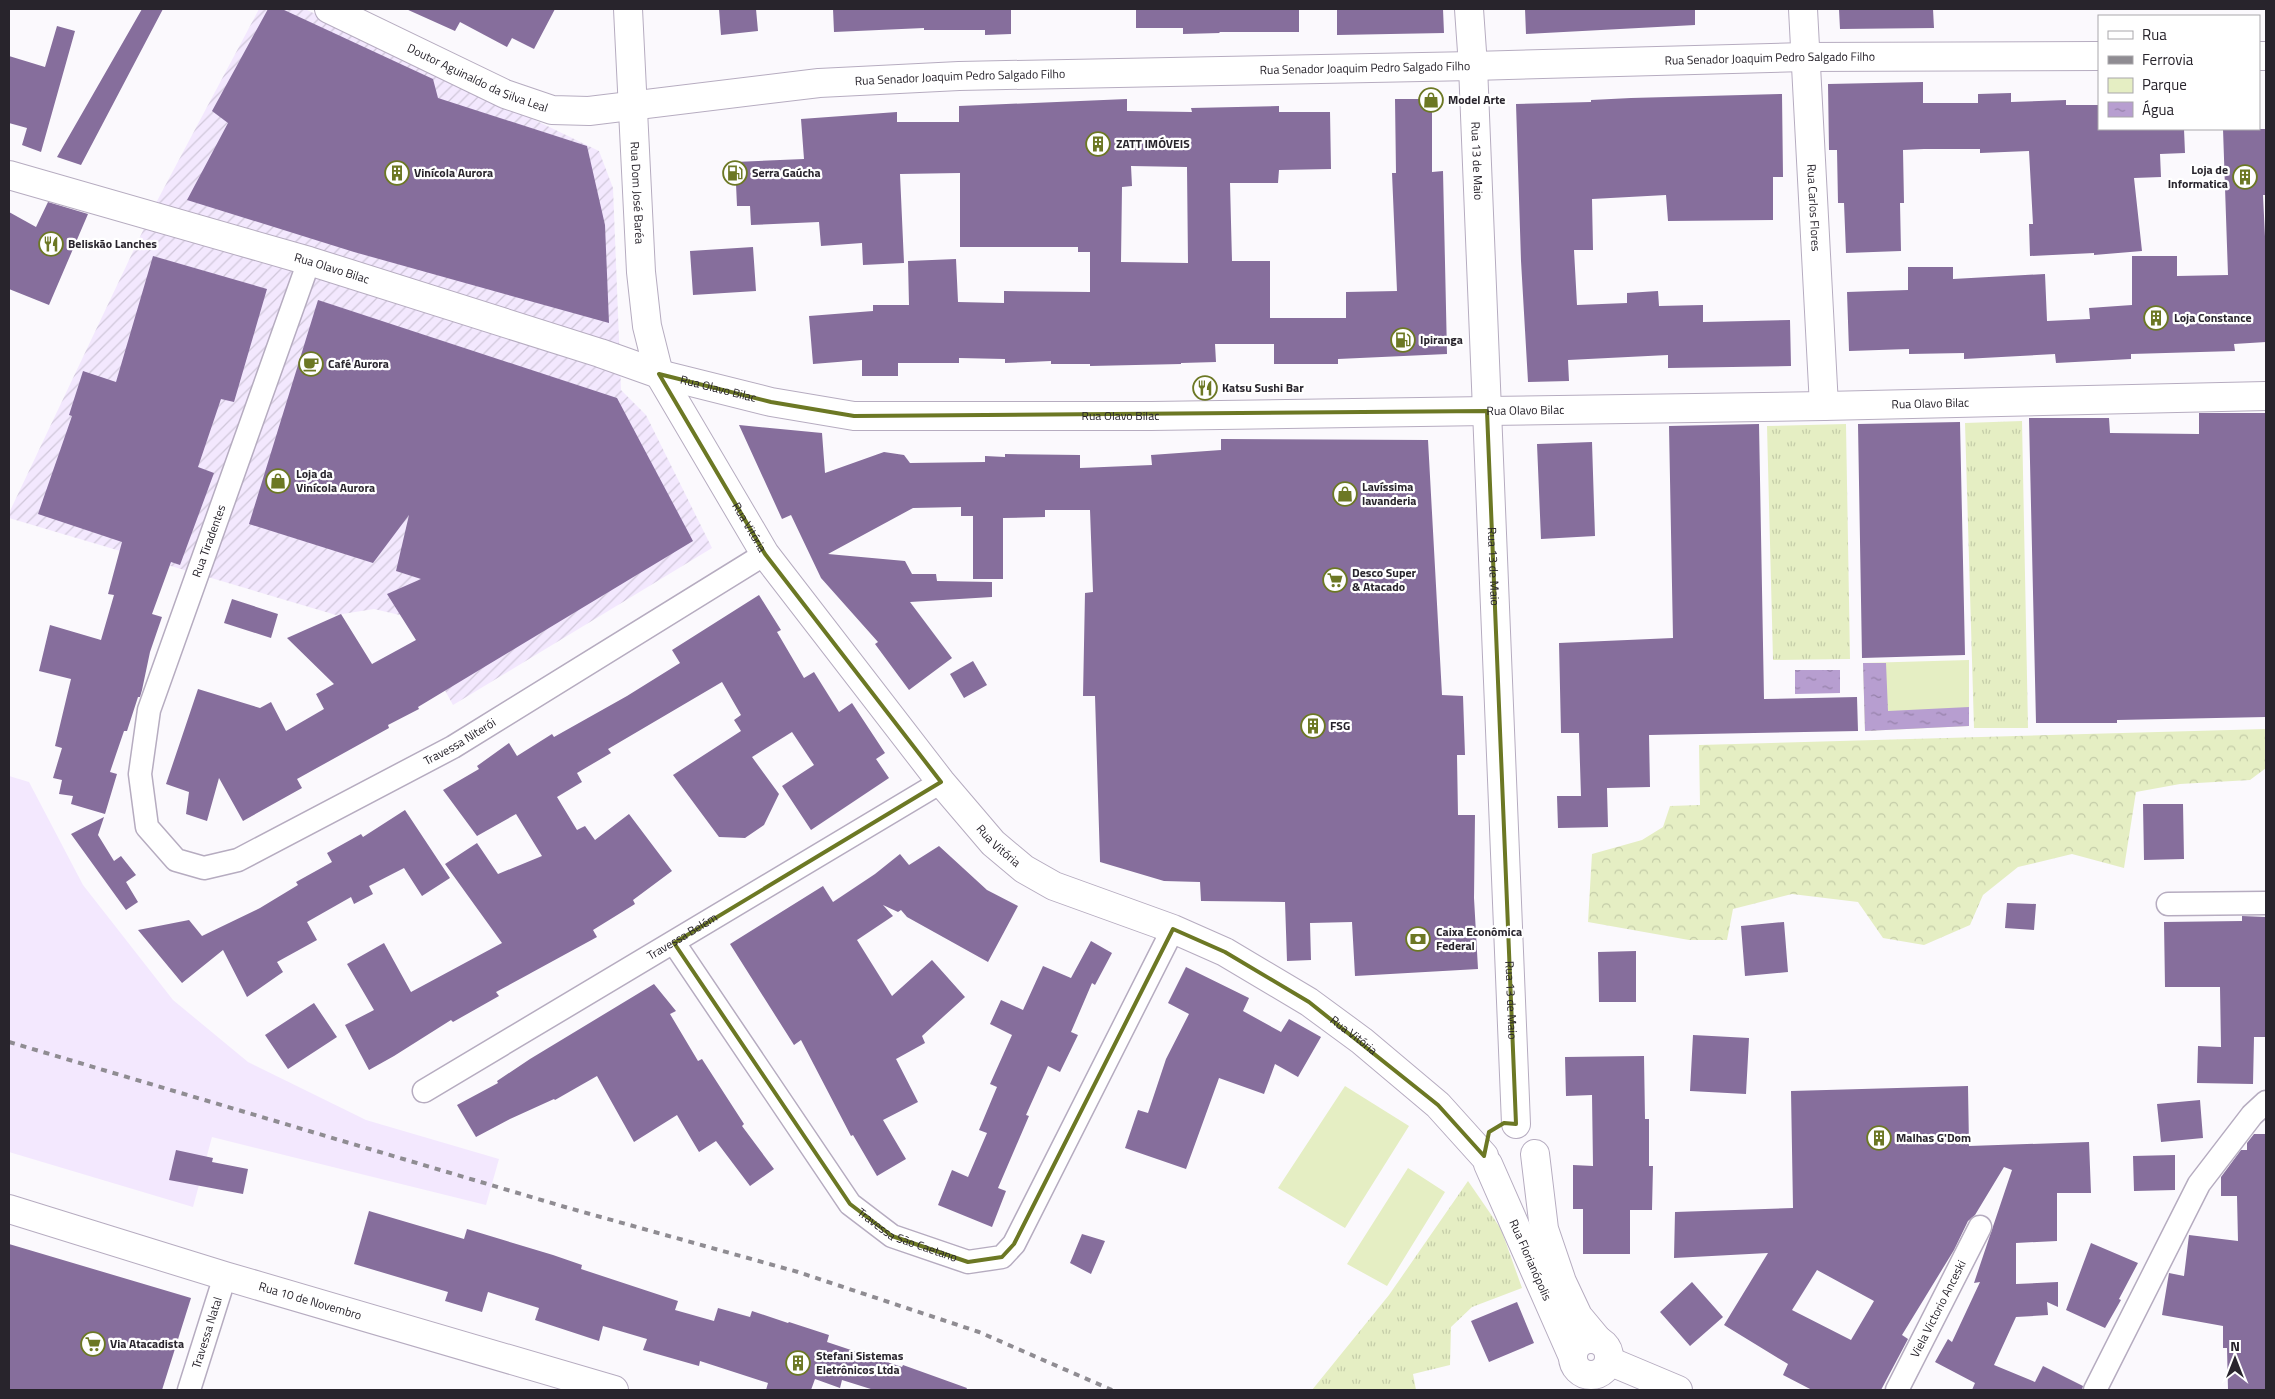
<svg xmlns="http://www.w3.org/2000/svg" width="2275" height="1399" viewBox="0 0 2275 1399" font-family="'Titillium Web',sans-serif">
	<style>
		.built { fill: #f3e8fe }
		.industrial { fill: url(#industrial-furrows) }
		.grass { fill: url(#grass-tufts) }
		.forest { fill: url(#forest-crowns) }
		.park { fill: #e5eec3 }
		.water { fill: url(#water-ripples) }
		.building { fill: #866e9c; fill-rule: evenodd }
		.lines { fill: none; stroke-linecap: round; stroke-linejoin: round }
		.street-casing { stroke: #b6acc0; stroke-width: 25 }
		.secondary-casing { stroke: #b6acc0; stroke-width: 30 }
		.street { stroke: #fff; stroke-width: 22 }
		.secondary { stroke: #fff; stroke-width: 28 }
		.rail { stroke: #8f8c92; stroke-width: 4; stroke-dasharray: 6 6; stroke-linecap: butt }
		.marked { fill: none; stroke: #6c7824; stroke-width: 4; stroke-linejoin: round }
		.labels { text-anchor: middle; stroke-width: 4.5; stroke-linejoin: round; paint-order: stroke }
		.street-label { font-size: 12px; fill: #28242c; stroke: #fff }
		.poi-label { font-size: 12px; font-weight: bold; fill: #28242c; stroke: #fff; text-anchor: start }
	</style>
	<defs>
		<pattern id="industrial-furrows" width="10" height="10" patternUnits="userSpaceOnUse" patternTransform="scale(1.25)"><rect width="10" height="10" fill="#f3e8fe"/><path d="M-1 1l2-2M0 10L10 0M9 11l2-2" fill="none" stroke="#d0c7da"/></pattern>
		<pattern id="grass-tufts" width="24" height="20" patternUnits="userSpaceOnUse" patternTransform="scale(1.25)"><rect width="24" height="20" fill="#e5eec3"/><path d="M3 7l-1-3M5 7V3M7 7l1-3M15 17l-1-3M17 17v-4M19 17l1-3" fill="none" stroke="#c4cca8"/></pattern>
		<pattern id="forest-crowns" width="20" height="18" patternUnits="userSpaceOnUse" patternTransform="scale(1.25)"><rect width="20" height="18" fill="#e5eec3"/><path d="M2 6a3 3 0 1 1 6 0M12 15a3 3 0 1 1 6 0" fill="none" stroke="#c4cca8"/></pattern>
		<pattern id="water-ripples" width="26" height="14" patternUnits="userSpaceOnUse" patternTransform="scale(1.25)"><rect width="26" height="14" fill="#b79ed0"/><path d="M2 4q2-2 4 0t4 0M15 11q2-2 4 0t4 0" fill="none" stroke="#9581a9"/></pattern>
	</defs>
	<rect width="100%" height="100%" fill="#fbf9fd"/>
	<path class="built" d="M9,776L29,782L83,885L173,1000L248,1062L366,1120L499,1159L486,1205L212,1137L193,1207L9,1152Z"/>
	<path class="industrial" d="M259,9H305L599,151L613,188L621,390L646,415L712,548L453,705L404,616L374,609L336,615L9,518V513L157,201Z"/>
	<path class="grass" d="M2022,421L2028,728H1974L1965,423Z
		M1846,424L1850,659L1773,660L1767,426Z
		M1468,1181L1501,1229L1522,1288L1472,1307L1451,1327L1450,1365L1413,1374L1416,1390H1312L1389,1295Z"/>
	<path class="forest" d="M2266,729V768L2250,780L2180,784L2136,792L2124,868L2072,854L2018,867L1983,895L1970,925L1924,945L1883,938L1858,902L1792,894L1733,909L1727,940H1689L1588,922L1592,854L1642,840L1663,827L1670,806L1700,805L1699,745Z"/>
	<path class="park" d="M1969,660V726L1865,731L1863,663Z
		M1345,1086L1409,1126L1345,1228L1278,1188Z
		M1408,1168L1445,1192L1387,1286L1347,1264Z"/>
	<path class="water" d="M1863,663H1886L1888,711L1969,707V726L1865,731Z
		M1795,670H1840V693L1795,694Z"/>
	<path class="building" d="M142,9H163L81,165L57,157Z
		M268,9H282L433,79L438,98L587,146L605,225L609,323L354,252L187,200L228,123L212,111Z
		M406,9H555L534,49L512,38L507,47L460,22L455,31Z
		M719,9H756L758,31L721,35Z
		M833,9H1011V34L985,35V30H924V28L834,32Z
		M1136,9H1299V32H1219L1220,33L1183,34V28H1136Z
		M1337,9H1443L1444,33L1337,35Z
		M1525,9H1695V25L1526,34Z
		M1839,9H1933L1934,28L1840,29Z
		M57,26L75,31L41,152L22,145L27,128L9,123V56L45,67Z
		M1923,82V103H1978V94L2011,93V102L2066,100V105H2099V129H2184L2185,153L2160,154L2161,177L2134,178L2142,251L2094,255V253L2030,256L2029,224H2033L2029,151L1980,153V149H1924L1903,150L1904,203H1900L1901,251L1846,253L1844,203H1838L1837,150H1829L1828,84Z
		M1782,94L1783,177H1773V220L1668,221L1666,195L1592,199L1593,250H1574L1577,305L1627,303V293L1658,291L1659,306L1703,305V322L1790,320L1791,366L1668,368V355L1568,360L1569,381L1528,382L1521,261L1516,104L1591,102V100L1631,98Z
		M1127,99V111L1192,112L1191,108L1279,106V112H1330L1331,169L1279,170L1278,183H1230L1232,261H1270V318H1346V292L1397,291L1392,173H1396L1395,99H1432V172L1443,171L1447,354L1338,359V364H1274V344H1215L1216,362L1181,363V364L1090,366V364H1051V361L1005,363V359L959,358V363H898V376H862V360L813,364L809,316L873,311V305H909L908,261L956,259L958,302L1004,303V291L1090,292V252H1078V247H960V173L900,174L904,263L863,265L862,243L821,246L819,222L751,225L750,206H737L735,162L804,159L801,119L897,112V122H959V106ZM1131,166L1187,167L1188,263L1121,262L1122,187L1132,186Z
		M2223,129H2266V195H2263L2266,257V342L2234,344L2235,351L2131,354V359L2056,363L2055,354L1964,359V353L1909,354V349L1849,351L1847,292L1908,290V267H1953V279L2045,274L2047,321L2090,319L2089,308L2132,305V256H2177V276L2228,275Z
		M48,202L88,214L49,305L9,289V212L36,227Z
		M753,247L756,291L693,295L690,251Z
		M153,256L267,289L234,402L221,399L198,467L214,473L180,565L171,562L152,614L162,617L150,652L142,690L140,697H138L127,731H124L110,772L117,774L105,814L71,804L73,796L59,794L62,780L53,778L62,748L55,746L71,679L39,671L50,625L101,640L114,595L108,594L122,542L38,514L72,416L69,415L83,371L116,382Z
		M318,300L617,398L693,541L418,707L419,709L388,725L389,728L297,779L302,788L243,821L219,778L207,821L186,814L189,792L166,784L198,689L260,708L271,702L286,731L324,709L316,694L334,684L287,638L341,614L372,664L416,640L387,594L421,579L396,571L409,515L373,563L249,524Z
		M2199,413H2266V717L2117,720V723H2036L2029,418H2109L2110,433L2199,434Z
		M1960,422L1965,655L1862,658L1858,424Z
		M1759,424L1764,699L1857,697L1858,731L1649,735L1650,787L1607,788L1608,827L1558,828L1557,796H1581L1579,733H1561L1559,643L1673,638L1669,426Z
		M739,425L822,433L825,473L884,452L904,455L910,463L985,462V456L1005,457V454L1080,455V468L1152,465L1151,455L1221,450V439L1428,440L1442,695L1463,696L1465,755H1457L1458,815H1475L1474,898L1478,969L1355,976L1352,922L1310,923L1311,960L1287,961L1285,902L1201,901L1200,882L1164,881L1100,862L1095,696H1083L1085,593L1093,592L1090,510H1045V517L1003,518V579H973V516H961V507L913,508L828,554L905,561L912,574H936L937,581L992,582V597L910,602L952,658L909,690L875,644L878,642L821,578L791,515L782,519Z
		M1592,442L1595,536L1541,539L1537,444Z
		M759,595L781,630L777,632L804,678L814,672L839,712L852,703L885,753L876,759L889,778L811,830L782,786L814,765L792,732L752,757L779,794L764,825L745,838L719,837L673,775L741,731L734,720L741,715L722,682L608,749L611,753L577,773L582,782L557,797L577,830L585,826L595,840L629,814L672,871L633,900L635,904L593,930L597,937L496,992L499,996L453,1022L451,1020L394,1056L369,1070L345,1025L374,1010L347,964L384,943L411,992L502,943L445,864L477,843L498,874L542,856L516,814L477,836L443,790L479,769L477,766L509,743L517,756L552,734L554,737L627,696L680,663L672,650Z
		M232,599L278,614L271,638L224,623Z
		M973,661L987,685L964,698L950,674Z
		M2143,804H2183L2184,859L2144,860Z
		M405,810L450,878L422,896L404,868L369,886L373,894L354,904L351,897L307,922L317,940L277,962L283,972L247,997L223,950L182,983L138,930L189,920L202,936L260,908L298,885L296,882L332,862L327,853L361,834L363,837Z
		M104,817L98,835L114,861L121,856L136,875L126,882L138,902L126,910L71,834Z
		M939,846L987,890L1018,906L988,962L907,917L901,910L898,912L883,905L893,916L857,940L892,996L932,960L965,997L922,1036L925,1043L896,1059L918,1102L883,1120L906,1159L877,1176L853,1135L851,1136L801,1040L794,1045L730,944L823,886L833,902L875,874L900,854L909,865Z
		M2007,903L2036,904L2034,930L2005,928Z
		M2242,916L2266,917V1037H2254L2253,1084L2197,1083L2198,1046L2221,1047L2220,987H2165L2164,922L2242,921Z
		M1784,922L1788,972L1745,976L1741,926Z
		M1091,941L1112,953L1095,985L1092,983L1071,1032L1078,1035L1060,1072L1048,1066L1026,1115L1029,1116L998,1188L1006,1191L992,1227L938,1205L952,1170L968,1177L987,1133L979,1130L997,1087L990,1084L1012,1035L990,1024L1001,1000L1023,1010L1043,966L1071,978Z
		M1636,951V1002H1599L1598,952Z
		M1186,967L1249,998L1243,1011L1281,1032L1289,1019L1321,1037L1298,1077L1275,1064L1264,1094L1219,1078L1186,1169L1125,1148L1138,1110L1148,1113L1166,1059L1189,1014L1168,1003Z
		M654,984L676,1011L670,1014L698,1061L702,1059L744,1124L742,1126L774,1169L750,1186L716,1141L699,1152L677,1115L634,1142L597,1076L555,1100L554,1099L510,1119L476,1137L457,1105L498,1083L497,1081L530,1059Z
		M314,1003L337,1037L288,1069L265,1035Z
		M1693,1035L1749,1038L1746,1094L1690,1091Z
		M1644,1056L1645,1119H1649V1166H1653L1652,1210H1630V1254H1583V1209H1573V1165L1593,1166L1592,1095L1566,1096L1565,1057Z
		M1968,1086L1969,1146L2089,1142L2091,1193H2057V1241L2016,1243V1284L2058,1282V1307L2047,1302L2048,1315L2016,1317L1994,1365L2035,1382L2043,1366L2083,1386L2082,1390H1972L1975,1383L1935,1362L1948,1339L1952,1342L1980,1282L1974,1283L2012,1170L2004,1167L1975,1215L1968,1221L1954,1250L1902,1335L1908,1339L1881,1390H1812L1783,1375L1788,1364L1724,1325L1768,1253L1674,1258L1675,1212L1793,1208L1791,1091ZM1817,1270L1874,1301L1851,1340L1792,1310Z
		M2200,1100L2203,1138L2161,1142L2157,1104Z
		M2254,1134H2266V1390H2228L2227,1348H2223V1326L2162,1315L2169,1273L2184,1276L2189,1235L2238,1241L2237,1196H2221V1177L2241,1150H2247V1143Z
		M176,1150L213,1158L212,1162L248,1169L243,1194L169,1180Z
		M2175,1155V1190L2134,1191L2133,1156Z
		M369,1211L464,1239L467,1229L553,1255L582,1265L581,1269L678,1301L675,1310L714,1321L718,1308L750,1317L752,1311L788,1323L789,1322L829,1335L827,1342L902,1367L903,1365L967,1388L966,1390H874L842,1380L840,1388L815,1379L811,1390H766L768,1383L700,1361L699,1366L643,1350L647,1339L603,1326L599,1341L535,1320L539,1308L488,1292L482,1312L445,1301L448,1292L354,1264Z
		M1082,1234L1105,1241L1091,1274L1070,1263Z
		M2091,1243L2138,1263L2119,1299L2121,1300L2105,1328L2066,1310Z
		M9,1244L191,1298L162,1390H9Z
		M1692,1282L1723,1317L1690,1346L1660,1312Z
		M1517,1302L1534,1343L1489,1362L1471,1321Z"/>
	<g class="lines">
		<g class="street-casing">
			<g id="street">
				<path id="s1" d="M309,261L149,710L140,774L147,827L176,860L204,868L238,860L453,747L765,554"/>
				<path d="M2168,904L2266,903"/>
				<path id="s2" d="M674,943L850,1204L892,1236L968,1262L1002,1257L1014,1244L1173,929"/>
				<path id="s3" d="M424,1091L941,782"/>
				<path id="s4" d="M189,1390L225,1276"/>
				<path id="s5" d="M1897,1390L1980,1227"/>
				<path d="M2095,1390L2199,1184L2252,1115L2266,1102"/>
			</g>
		</g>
		<g class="secondary-casing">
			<g id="secondary">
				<path id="s6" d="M329,9L505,94L552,110L589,111L819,83L959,76L1473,66L1804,57L2099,56"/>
				<path id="s7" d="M628,9L641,272L647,326L659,374L765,554L941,782L993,843L1024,869L1054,886L1173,929L1225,952L1309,1002L1362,1041L1438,1105L1484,1156"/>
				<path id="s8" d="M1469,9L1473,66L1516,1124"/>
				<path id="s9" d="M1803,9L1824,406"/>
				<path d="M2259,56H2266"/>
				<path id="s10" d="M9,175L309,261L600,353L659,374L771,402L854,416H1151L1487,411L1824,406L2266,396"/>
				<path d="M1535,1154L1544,1229L1562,1282L1578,1316L1598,1340"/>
				<path id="s11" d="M1488,1164L1573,1357"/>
				<path id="s12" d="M9,1209L225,1276L614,1390"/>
				<circle cx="1591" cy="1357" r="18"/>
				<path d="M1609,1361L1678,1390"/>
			</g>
		</g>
		<use href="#street" class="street"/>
		<use href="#secondary" class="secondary"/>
		<path class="rail" d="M9,1042L565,1207L798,1272L979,1332L1112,1390"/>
	</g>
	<path class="marked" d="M659,374L771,402L854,416L1487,411L1516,1124L1504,1123L1489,1132L1484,1156L1438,1105L1309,1002L1225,952L1173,929L1014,1244L1002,1257L968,1262L892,1236L850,1204L674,943L941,782L765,554Z"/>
	<defs>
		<g id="shop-ring" transform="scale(1.25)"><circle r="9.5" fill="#fff" stroke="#6c7824" stroke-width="1.5"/><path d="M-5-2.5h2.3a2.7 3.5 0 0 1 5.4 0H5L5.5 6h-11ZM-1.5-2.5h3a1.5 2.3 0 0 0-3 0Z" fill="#6c7824"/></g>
		<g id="building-ring" transform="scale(1.25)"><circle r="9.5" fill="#fff" stroke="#6c7824" stroke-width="1.5"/><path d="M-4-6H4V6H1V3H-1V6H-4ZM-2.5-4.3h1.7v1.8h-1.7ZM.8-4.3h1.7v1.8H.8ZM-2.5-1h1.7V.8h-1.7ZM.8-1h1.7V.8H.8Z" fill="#6c7824"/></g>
		<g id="fuel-ring" transform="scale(1.25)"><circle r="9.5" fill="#fff" stroke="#6c7824" stroke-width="1.5"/><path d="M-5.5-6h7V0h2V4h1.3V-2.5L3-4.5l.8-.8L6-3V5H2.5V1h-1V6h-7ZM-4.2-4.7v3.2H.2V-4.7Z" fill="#6c7824"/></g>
		<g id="restaurant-ring" transform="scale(1.25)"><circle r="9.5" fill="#fff" stroke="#6c7824" stroke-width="1.5"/><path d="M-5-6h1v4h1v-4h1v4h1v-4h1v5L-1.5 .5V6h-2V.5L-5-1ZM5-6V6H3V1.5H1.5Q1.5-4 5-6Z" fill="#6c7824"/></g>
		<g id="cafe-ring" transform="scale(1.25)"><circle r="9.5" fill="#fff" stroke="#6c7824" stroke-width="1.5"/><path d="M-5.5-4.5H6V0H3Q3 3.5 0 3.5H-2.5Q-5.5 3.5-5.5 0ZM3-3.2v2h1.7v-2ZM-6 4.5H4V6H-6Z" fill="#6c7824"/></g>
		<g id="supermarket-ring" transform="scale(1.25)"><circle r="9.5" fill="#fff" stroke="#6c7824" stroke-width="1.5"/><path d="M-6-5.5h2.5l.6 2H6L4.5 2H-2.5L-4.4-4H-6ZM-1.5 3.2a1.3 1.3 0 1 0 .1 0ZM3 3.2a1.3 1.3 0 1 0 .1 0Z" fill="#6c7824"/></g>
		<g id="bank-ring" transform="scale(1.25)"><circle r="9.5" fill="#fff" stroke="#6c7824" stroke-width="1.5"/><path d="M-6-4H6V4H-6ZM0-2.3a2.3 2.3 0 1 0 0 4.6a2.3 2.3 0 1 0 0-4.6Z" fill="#6c7824"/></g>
	</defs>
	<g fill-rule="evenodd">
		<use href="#shop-ring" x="1431" y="100"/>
		<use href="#building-ring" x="1098" y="144"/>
		<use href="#building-ring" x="397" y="173"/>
		<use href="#fuel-ring" x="735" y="173"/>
		<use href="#building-ring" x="2245" y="177"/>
		<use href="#restaurant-ring" x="51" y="244"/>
		<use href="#building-ring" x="2156" y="318"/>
		<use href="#fuel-ring" x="1403" y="340"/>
		<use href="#cafe-ring" x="311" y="364"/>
		<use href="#restaurant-ring" x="1205" y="388"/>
		<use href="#shop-ring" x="278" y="481"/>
		<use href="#shop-ring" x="1345" y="494"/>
		<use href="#supermarket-ring" x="1335" y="580"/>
		<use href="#building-ring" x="1313" y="726"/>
		<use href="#bank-ring" x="1418" y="939"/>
		<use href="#building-ring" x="1879" y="1138"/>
		<use href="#supermarket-ring" x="93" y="1344"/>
		<use href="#building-ring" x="798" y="1363"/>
	</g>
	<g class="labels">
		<g class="street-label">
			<text dy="4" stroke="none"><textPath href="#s6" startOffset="1465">Rua Senador Joaquim Pedro Salgado Filho</textPath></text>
			<text dy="4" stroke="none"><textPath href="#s6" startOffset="1060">Rua Senador Joaquim Pedro Salgado Filho</textPath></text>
			<text dy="4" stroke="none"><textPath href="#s6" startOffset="164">Doutor Aguinaldo da Silva Leal</textPath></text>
			<text dy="4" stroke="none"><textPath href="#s6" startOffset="655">Rua Senador Joaquim Pedro Salgado Filho</textPath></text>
			<text dy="4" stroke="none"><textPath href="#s8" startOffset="152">Rua 13 de Maio</textPath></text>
			<text dy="4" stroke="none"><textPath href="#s7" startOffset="184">Rua Dom José Baréa</textPath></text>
			<text dy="4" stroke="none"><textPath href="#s9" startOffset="199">Rua Carlos Flores</textPath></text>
			<text dy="4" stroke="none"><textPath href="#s10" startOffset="336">Rua Olavo Bilac</textPath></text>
			<text dy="4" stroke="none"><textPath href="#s10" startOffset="741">Rua Olavo Bilac</textPath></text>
			<text dy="4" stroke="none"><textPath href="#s10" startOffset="1956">Rua Olavo Bilac</textPath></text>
			<text dy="4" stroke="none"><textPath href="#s10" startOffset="1551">Rua Olavo Bilac</textPath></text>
			<text dy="4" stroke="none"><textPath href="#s10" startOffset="1146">Rua Olavo Bilac</textPath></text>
			<text dy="4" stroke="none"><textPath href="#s7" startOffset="545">Rua Vitória</textPath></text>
			<text transform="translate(209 541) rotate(-70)" y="4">Rua Tiradentes</text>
			<text dy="4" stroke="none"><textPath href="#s8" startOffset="558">Rua 13 de Maio</textPath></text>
			<text dy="4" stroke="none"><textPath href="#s1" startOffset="954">Travessa Niterói</textPath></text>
			<text dy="4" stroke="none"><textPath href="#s7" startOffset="950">Rua Vitória</textPath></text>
			<text dy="4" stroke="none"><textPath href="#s3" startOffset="301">Travessa Belém</textPath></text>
			<text dy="4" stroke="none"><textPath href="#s8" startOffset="992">Rua 13 de Maio</textPath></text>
			<text dy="4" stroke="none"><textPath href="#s7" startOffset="1356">Rua Vitória</textPath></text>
			<text dy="4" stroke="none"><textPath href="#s2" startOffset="381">Travessa São Caetano</textPath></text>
			<text dy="4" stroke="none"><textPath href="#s11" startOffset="105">Rua Florianópolis</textPath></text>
			<text dy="4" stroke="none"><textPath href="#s12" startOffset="315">Rua 10 de Novembro</textPath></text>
			<text dy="4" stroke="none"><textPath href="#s5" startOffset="91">Viela Victorio Anceski</textPath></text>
			<text dy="4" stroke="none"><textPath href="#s4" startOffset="60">Travessa Natal</textPath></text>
		</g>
		<g class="poi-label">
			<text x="1448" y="104">Model Arte</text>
			<text x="1116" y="148">ZATT IMÓVEIS</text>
			<text x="2228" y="174" text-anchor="end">Loja de<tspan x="2228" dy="14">Informatica</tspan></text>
			<text x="414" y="177">Vinícola Aurora</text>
			<text x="752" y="177">Serra Gaúcha</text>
			<text x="68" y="248">Beliskão Lanches</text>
			<text x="2174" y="322">Loja Constance</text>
			<text x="1420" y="344">Ipiranga</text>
			<text x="328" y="368">Café Aurora</text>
			<text x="1222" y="392">Katsu Sushi Bar</text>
			<text x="296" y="478">Loja da<tspan x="296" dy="14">Vinícola Aurora</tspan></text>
			<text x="1362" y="491">Lavíssima<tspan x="1362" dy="14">lavanderia</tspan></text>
			<text x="1352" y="577">Desco Super<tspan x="1352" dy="14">&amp; Atacado</tspan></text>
			<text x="1330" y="730">FSG</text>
			<text x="1436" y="936">Caixa Econômica<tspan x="1436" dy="14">Federal</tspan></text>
			<text x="1896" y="1142">Malhas G'Dom</text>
			<text x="110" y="1348">Via Atacadista</text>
			<text x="816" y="1360">Stefani Sistemas<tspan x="816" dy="14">Eletrônicos Ltda</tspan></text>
		</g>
	</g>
	<rect width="2275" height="1399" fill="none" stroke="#28242c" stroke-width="20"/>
	<rect x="2098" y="15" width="162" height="115" fill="#ffffff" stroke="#a9a7ab"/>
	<rect x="2108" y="31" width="25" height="8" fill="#ffffff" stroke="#a9a7ab"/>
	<text x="2142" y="40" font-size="15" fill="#28242c">Rua</text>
	<rect x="2108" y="56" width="25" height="8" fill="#8f8c92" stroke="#a9a7ab"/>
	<text x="2142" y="65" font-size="15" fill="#28242c">Ferrovia</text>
	<rect x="2108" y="78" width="25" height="15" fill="#e5eec3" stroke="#a9a7ab"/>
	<text x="2142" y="90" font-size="15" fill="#28242c">Parque</text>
	<rect x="2108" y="102" width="25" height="15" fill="url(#water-ripples)" stroke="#a9a7ab"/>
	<text x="2142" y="115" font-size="15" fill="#28242c">Água</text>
	<g transform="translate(2235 1359)" stroke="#ffffff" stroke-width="4" paint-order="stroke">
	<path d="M0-4L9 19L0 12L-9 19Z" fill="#28242c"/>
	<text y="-8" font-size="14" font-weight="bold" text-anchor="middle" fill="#28242c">N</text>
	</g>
</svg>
